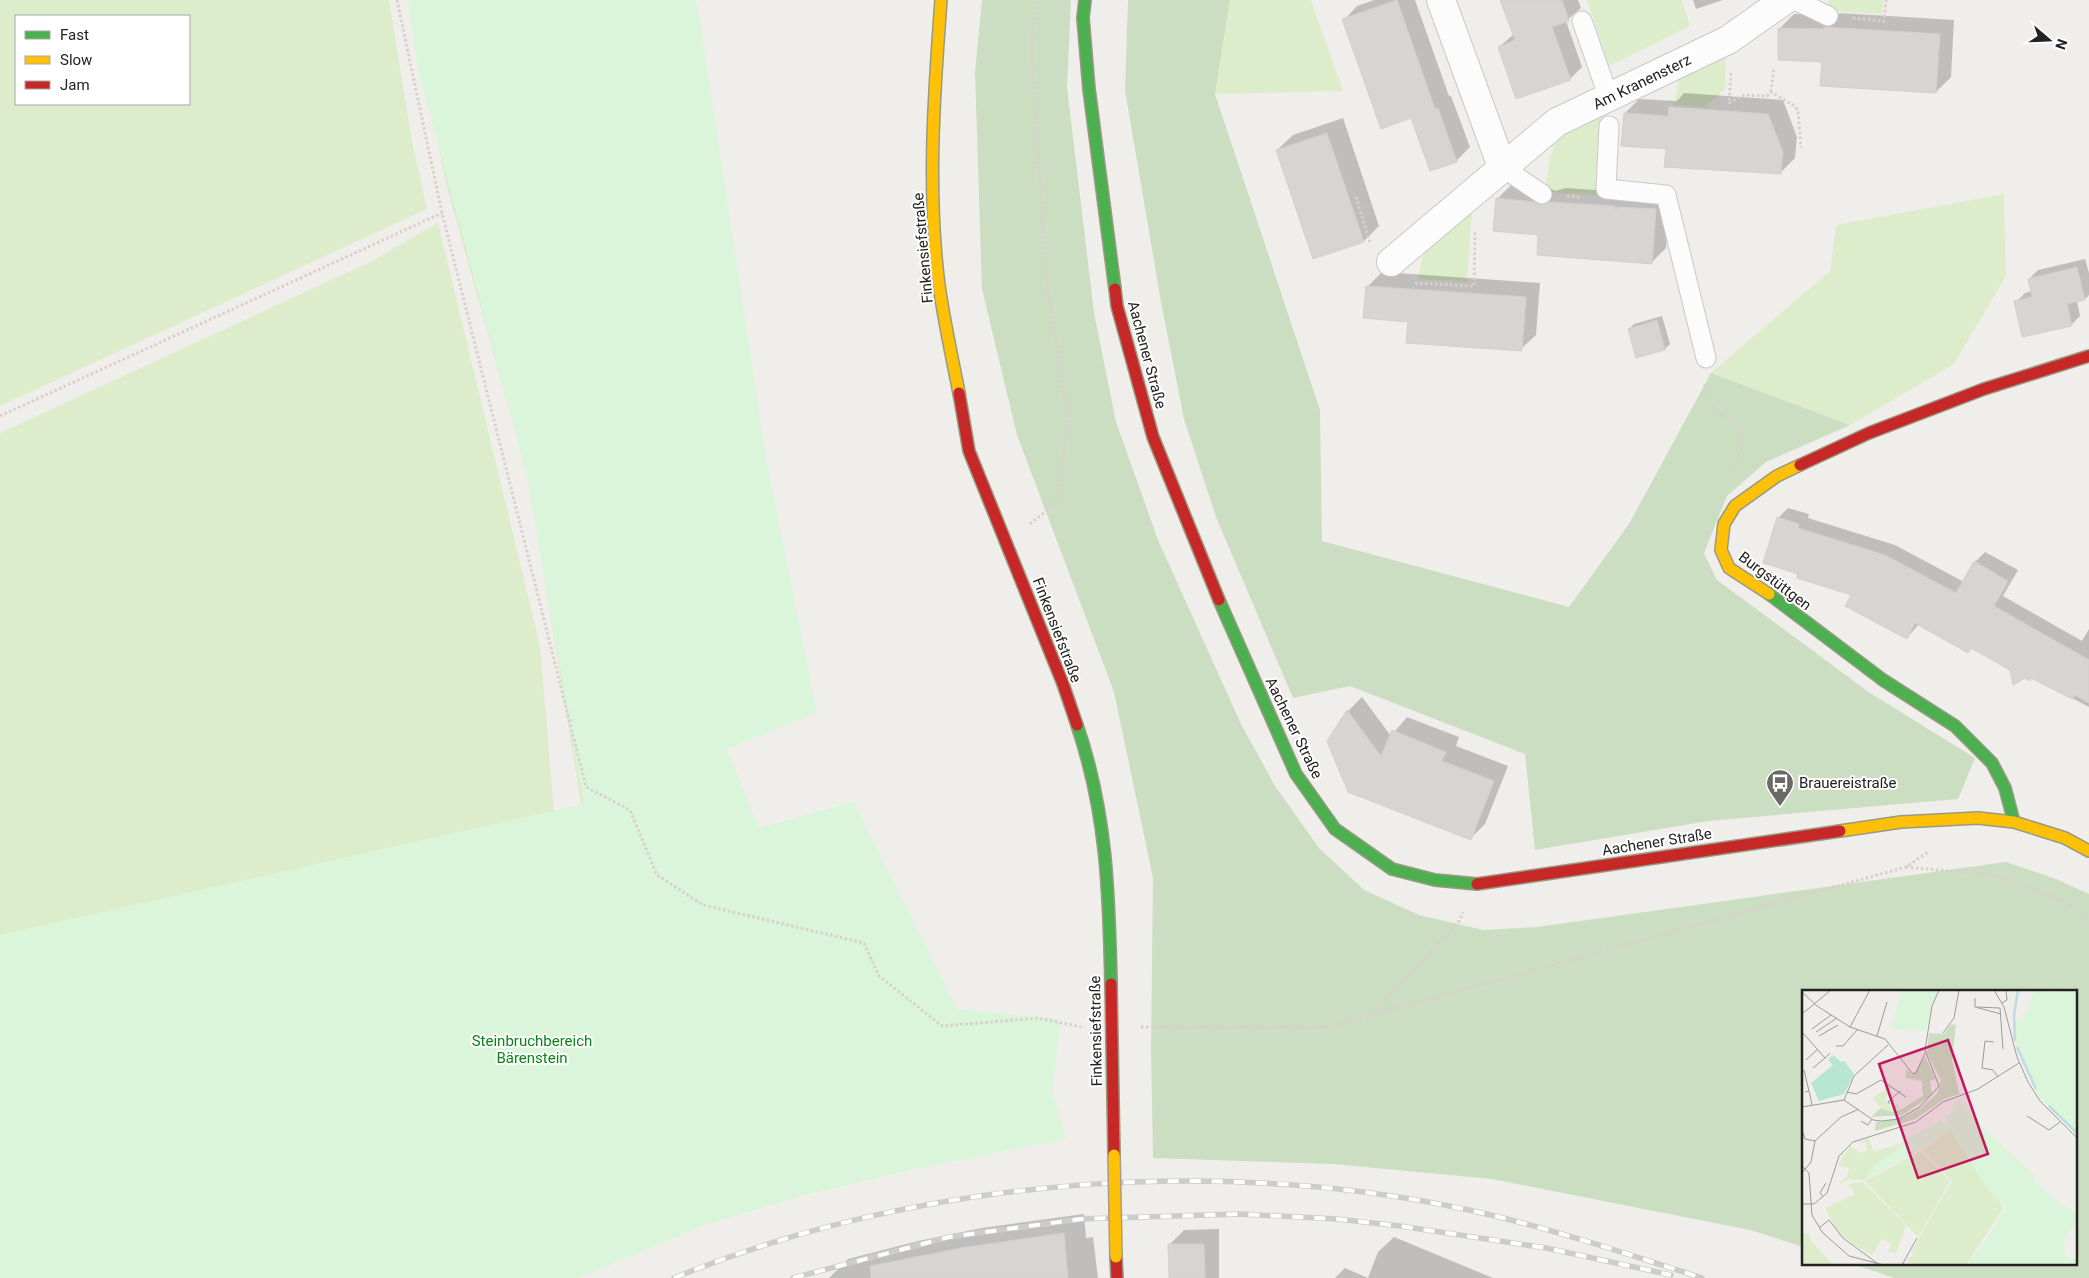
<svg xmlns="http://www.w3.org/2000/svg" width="2089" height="1278" viewBox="0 0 2089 1278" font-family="Roboto,sans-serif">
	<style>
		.grass { fill: #ddeccb; fill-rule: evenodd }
		.forest { fill: #cbdec1 }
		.park { fill: #daf5da }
		.shadow { fill: #0003 }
		.building { fill: #d7d4d2; stroke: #d3d0cc }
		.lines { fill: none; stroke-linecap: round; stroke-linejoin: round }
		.lane-casing { stroke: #c9c8c7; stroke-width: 21 }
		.street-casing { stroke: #c9c8c7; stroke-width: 30 }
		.fast-casing { stroke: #999a82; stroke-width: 14 }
		.slow-casing { stroke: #999a82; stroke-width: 14 }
		.jam-casing { stroke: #999a82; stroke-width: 14 }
		.path { stroke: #dccecd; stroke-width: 3; stroke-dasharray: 2.5 2.5; stroke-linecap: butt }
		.lane { stroke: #fdfcfc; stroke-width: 19 }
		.street { stroke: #fdfcfc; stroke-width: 28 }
		.fast { stroke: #4caf50; stroke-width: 11 }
		.slow { stroke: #ffc107; stroke-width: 11 }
		.jam { stroke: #c62828; stroke-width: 11 }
		.rail-casing { stroke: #ccc; stroke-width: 5.5 }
		.rail { stroke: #fff; stroke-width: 4; stroke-dasharray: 11; stroke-linecap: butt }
		.slow-bridge-casing { stroke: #a79c86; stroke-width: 14; stroke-linecap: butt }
		.slow-bridge { stroke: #ffc107; stroke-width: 11 }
		.labels { text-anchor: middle; stroke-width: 4; stroke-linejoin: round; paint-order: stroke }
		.street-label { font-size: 15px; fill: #222; stroke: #fff }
		.poi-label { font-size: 15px; fill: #222; stroke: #fff; text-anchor: start }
		.park-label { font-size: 15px; fill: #0c8416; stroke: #fff }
		.inset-river { fill: none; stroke: #bfdbe3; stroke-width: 2.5 }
		.inset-road { fill: none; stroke: #9e9c9b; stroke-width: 1 }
		.view { fill: #c2185b; fill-opacity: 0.15; stroke: #c2185b; stroke-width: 2.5 }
		.inset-edge { fill: none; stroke: #222; stroke-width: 2.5 }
	</style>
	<rect width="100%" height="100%" fill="#f0eeeb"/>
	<path class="grass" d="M0,0H389L412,142L427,209L0,406ZM16,16H189V104H16Z
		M409,0L626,828L0,1235V433L372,261L438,223L540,646L554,811L581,805L528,476L447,188Z
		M1230,0H1311L1343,91L1215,94Z
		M1587,0H1682L1690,26L1609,66Z
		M1829,0H1883L1882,14L1828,11Z
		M1726,52L1725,89L1705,107L1674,105L1680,74Z
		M1603,112L1598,195L1545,192L1549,161L1558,135Z
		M2004,194L2006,276L1954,364L1850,425L1711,373L1830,271L1836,225Z
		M1472,208L1467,282L1418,279L1424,251Z"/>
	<path class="forest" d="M982,0H1071L1067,87L1094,313L1116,422L1158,540L1241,724L1275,786L1319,848L1364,890L1419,915L1483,930L1537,927L2006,862L2056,879L2089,894V1278H1894L1853,1264H2075V992H1803V1247L1750,1230L1492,1179L1333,1164L1153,1158L1151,1049L1153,878L1114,692L1017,435L982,289L975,72Z
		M1128,0H1230L1215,94L1320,410L1322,541L1569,607L1629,524L1711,373L1850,425L1766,462L1727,496L1704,553L1717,580L1870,693L1975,758L1958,799L1708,821L1535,850L1525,754L1350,686L1293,698L1216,517L1184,419L1161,302L1125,90Z"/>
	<path class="park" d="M408,0H695L698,8L766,458L817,713L727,749L759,828L853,802L957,1009L1061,1019L1052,1090L1066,1139L915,1169L805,1195L704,1225L579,1278H0V935L584,804L526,472L417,65Z"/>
	<path class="shadow" d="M1374,0H1415L1449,96H1451L1470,147L1456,161L1344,20L1357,6Z
		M1502,0H1578L1581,8L1566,21L1582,67L1570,79L1499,47L1514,34Z
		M1693,0H1723L1696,9Z
		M1840,13L1954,20L1951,77L1936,92L1779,29L1794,14L1837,15Z
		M1684,93L1783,100L1797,137L1795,158L1780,173L1667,148L1625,113L1639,99L1677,101Z
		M1343,118L1379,226L1364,241L1277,150L1293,135Z
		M1512,184L1549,188L1556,191L1565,188L1670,195L1666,248L1652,262L1539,234L1497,199Z
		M2085,259L2089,273V295L2085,299L2077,301L2080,316L2071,325L2016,302L2025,293L2032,291L2029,279L2038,270Z
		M1382,272L1540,283L1536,335L1521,349L1409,320L1367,287Z
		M1662,316L1670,344L1665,349L1637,357L1629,329L1634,324Z
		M1788,508L1809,514L1808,518L1895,545L1964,582L1975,562L1985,552L2018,570L2003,596L2082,641L2089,629V707L2032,677L2011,669L1972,647L1968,651L1919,624L1907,638L1853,594L1799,573L1778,518Z
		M1362,697L1391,736L1407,717L1459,737L1456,746L1508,766L1485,824L1471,838L1329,741L1348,711Z
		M1084,1214L1086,1238L1093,1237L1098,1278H829L848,1259L918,1241L982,1228Z
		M1219,1229V1278H1170L1169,1245L1184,1230Z
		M1394,1237L1493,1278H1335L1345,1268L1368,1278L1378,1252Z"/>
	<path class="building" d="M1397,0L1435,109L1438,108L1457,162L1430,171L1411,118L1381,129L1342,19Z
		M1500,0H1562L1569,21L1552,27L1571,80L1516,99L1498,47L1515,40Z
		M1824,27L1940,34L1936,93L1820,86L1822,62L1778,60V28L1824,29Z
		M1669,107L1768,114L1783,152L1781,174L1664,167L1666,149L1621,146L1624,113L1668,116Z
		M1327,133L1364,242L1313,259L1276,150Z
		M1496,198L1534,202L1541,205L1549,202L1615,206L1616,212L1617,207L1656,209L1652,264L1537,255L1538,235L1493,231Z
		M2077,267L2085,300L2067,304L2072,326L2022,337L2014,301L2032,297L2028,279Z
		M1366,286L1526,297L1522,351L1406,343L1408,322L1363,318Z
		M1657,320L1665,350L1636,358L1628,329Z
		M1777,517L1799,524L1798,528L1885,555L1956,593L1974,561L2008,581L1994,606L2089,660V703L2075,695L2072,699L2031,678L2030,681L2025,678L2013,685L2010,670L1971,648L1968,653L1915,623L1907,639L1845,606L1851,595L1797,578L1798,574L1763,563Z
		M1347,710L1381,756L1392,730L1446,752L1442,761L1494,781L1471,840L1348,792L1327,741Z
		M1064,1233L1068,1278H871L870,1266L961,1248Z
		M1168,1244H1204L1205,1278H1169Z"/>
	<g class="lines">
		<g class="lane-casing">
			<path id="lane" d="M1795,0L1828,16
				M1582,21L1609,98
				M1609,126L1606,189L1666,195L1706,358
				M1502,167L1542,194"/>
		</g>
		<g class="street-casing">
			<path id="street" d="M1441,0L1502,167
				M1391,262L1557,122L1728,40L1785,0"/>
		</g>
		<g class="fast-casing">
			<path id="fast" d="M1085,0L1083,18L1089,89L1115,289
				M1769,594L1883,680L1955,726L1992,763L2005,788L2014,822
				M1219,600L1296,774L1335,829L1392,869L1435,880L1477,884
				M1077,725C1107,813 1109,893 1111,984"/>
		</g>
		<g class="slow-casing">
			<path id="slow" d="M941,0C934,94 927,191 939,285C944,321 952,357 959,393
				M1769,594L1729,568L1721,550L1724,524L1735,506L1777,476L1800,465
				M1840,831L1901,822L1978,818L2014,822L2065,838L2089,851"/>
		</g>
		<g class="jam-casing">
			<path id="jam" d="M1115,289L1117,306L1153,437L1219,600
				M959,393L969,451L1063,684L1077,725
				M1800,465L1869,433L1984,389L2089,356
				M1477,884L1840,831
				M1111,984L1114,1155
				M1116,1257L1117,1278"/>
		</g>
		<path class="path" d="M397,0L442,213L586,787L630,810L657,875L703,905L864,943L879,976L942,1026L1038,1018L1081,1027
			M1853,18L1884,21L1886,0
			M1731,73L1729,103L1744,95L1767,96L1771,92L1795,106L1798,111L1801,148
			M1771,92L1774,67
			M1567,196L1581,197
			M1356,197L1370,242
			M1415,283L1474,286L1475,231
			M1705,384C1705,387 1704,392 1705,395C1709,415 1749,422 1742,446C1739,456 1731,464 1727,474
			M0,416L442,213
			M1030,524L1056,503L1068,423L1046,276L1031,38L1036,0
			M1906,867L1994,875L2067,902L2089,921
			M1373,1014L1459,921L1463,912
			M1141,1027H1329L1906,867L1928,852"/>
		<use href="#lane" class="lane"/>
		<use href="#street" class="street"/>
		<use href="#fast" class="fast"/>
		<use href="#slow" class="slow"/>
		<use href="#jam" class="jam"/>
		<g class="rail-casing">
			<path id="rail" d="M674,1278C922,1176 1233,1153 1495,1216C1565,1233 1634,1256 1702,1278
				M793,1278L949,1237L1081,1219L1239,1214L1337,1219L1400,1226L1546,1248L1671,1275"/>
		</g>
		<use href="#rail" class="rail"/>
		<g class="slow-bridge-casing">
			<path id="slow-bridge" d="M1114,1155L1116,1257"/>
		</g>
		<use href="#slow-bridge" class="slow-bridge"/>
	</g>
	<defs>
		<g id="bus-pin" transform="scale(1.4375)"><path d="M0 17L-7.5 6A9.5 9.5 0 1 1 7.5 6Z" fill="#6a6968" stroke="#fff"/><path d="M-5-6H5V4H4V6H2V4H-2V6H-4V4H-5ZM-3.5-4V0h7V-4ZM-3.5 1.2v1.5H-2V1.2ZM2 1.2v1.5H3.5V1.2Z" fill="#fff"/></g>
	</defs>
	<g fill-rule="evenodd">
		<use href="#bus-pin" x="1780" y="783"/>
	</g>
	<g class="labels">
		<g class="street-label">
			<text transform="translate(1642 82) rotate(-26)" y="5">Am Kranensterz</text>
			<text transform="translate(923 248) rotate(-95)" y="5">Finkensiefstraße</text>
			<text transform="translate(1147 355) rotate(75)" y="5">Aachener Straße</text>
			<text transform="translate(1775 581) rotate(37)" y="5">Burgstüttgen</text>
			<text transform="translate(1057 630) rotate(69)" y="5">Finkensiefstraße</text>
			<text transform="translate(1294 728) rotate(64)" y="5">Aachener Straße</text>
			<text transform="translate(1657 842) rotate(-9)" y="5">Aachener Straße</text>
			<text transform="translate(1096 1031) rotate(-91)" y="5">Finkensiefstraße</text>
		</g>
		<g class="poi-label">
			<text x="1799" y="788">Brauereistraße</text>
		</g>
		<g class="park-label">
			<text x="532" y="1046">Steinbruchbereich<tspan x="532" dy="17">Bärenstein</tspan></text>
		</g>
	</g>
	<g transform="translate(1802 990)">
		<rect width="275" height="275" fill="#f0eeeb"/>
		<path d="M86,96L89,99L83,109L90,118L96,113L98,120L90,122L79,118L71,108ZM153,137L201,218L164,275H109L105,268L112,266L109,262L150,191L120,160L149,142L62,190H46L37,195L45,186L47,178L36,175L48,156L59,163L65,160L64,153H57L67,147L71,162ZM119,161L148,191L116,247L63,191ZM61,192L104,236L94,263L86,262L90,254L80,249L70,265L51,254L35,241L23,218L53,204L46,194ZM0,243L8,244V250L31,275H0Z" fill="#ddeccb"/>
		<path d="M149,34L154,35L150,70L157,104L142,109L113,129L73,141L74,132L101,128L118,119L135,104L139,90L125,63L127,43L142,44ZM123,66L133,89L128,91L130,105L100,125L69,127L79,118L90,122L98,120L121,106L120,91L104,88V79L111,85Z" fill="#cbdec1"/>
		<path d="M100,0H135L124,40L89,39ZM233,0L253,3L256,0H275V146L239,109L229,93L213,51L211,30H221ZM158,109L175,132L234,187L232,191L260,215L275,223V234L262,248L263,266L275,270V275H162L179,257L204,219L180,192L149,141L62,190L73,174L95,160L103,150L139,130L143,134L147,131L144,127L153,117L152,111Z" fill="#daf5da"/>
		<path d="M31,65L39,72L42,71L52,84L42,104L17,111L9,93L31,75L26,70Z" fill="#b7e6d2"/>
		<path class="inset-river" d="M213,51L212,25L216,0M215,57L234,99M247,116L275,143"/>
		<path class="inset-road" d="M192,0L202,17L215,67L226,92L238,111L275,148M0,2L15,16L48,37L83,49L111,84L114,83L123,63M173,8V17L199,24M200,13L205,10L204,0M175,17L198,18L201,59M0,24L29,0M48,37L68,0M10,39L29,25M0,42L23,68L28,63M14,42L35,28M141,43L152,28L157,0M17,46L36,35M75,46L85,12M192,52L183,51L180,78L191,80L196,87M34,56H41L55,40M4,70L16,59M11,78L23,68M2,80L7,101M3,102L7,101L10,115M45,102L54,104L79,90L104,107M42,110L52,86L86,55M88,114L86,112L98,101M0,117L42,110L71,130L80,131L97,129L118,117L137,96L123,60L130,16L137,0M225,126L247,140L258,132M59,131L66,135L70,129M0,140L3,149L13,151M0,176L7,183L10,225L20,242L47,266L82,275M0,183L9,172L13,151L39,127L57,119M21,207L18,203L24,193M0,214H12L25,203L37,166L51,152L114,132L141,112L176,99L217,73M17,238L27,230L41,248L75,273M100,275L115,248"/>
		<path class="view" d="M146,50L186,164L116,188L77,74Z"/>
		<rect width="275" height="275" class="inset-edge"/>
	</g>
	<rect x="15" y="15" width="175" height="90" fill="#ffffff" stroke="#a7a7a7"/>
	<rect x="25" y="31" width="25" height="8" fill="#4caf50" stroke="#a7a7a7"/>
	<text x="60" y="40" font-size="15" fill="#222222">Fast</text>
	<rect x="25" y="56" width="25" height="8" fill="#ffc107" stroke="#a7a7a7"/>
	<text x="60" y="65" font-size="15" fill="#222222">Slow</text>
	<rect x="25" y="81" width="25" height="8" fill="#c62828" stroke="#a7a7a7"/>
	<text x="60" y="90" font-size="15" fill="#222222">Jam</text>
	<g transform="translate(2049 40) rotate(109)" stroke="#ffffff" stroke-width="4" paint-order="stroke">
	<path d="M0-4L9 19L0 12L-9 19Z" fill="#222222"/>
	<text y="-8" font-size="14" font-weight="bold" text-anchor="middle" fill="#222222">N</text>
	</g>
</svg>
